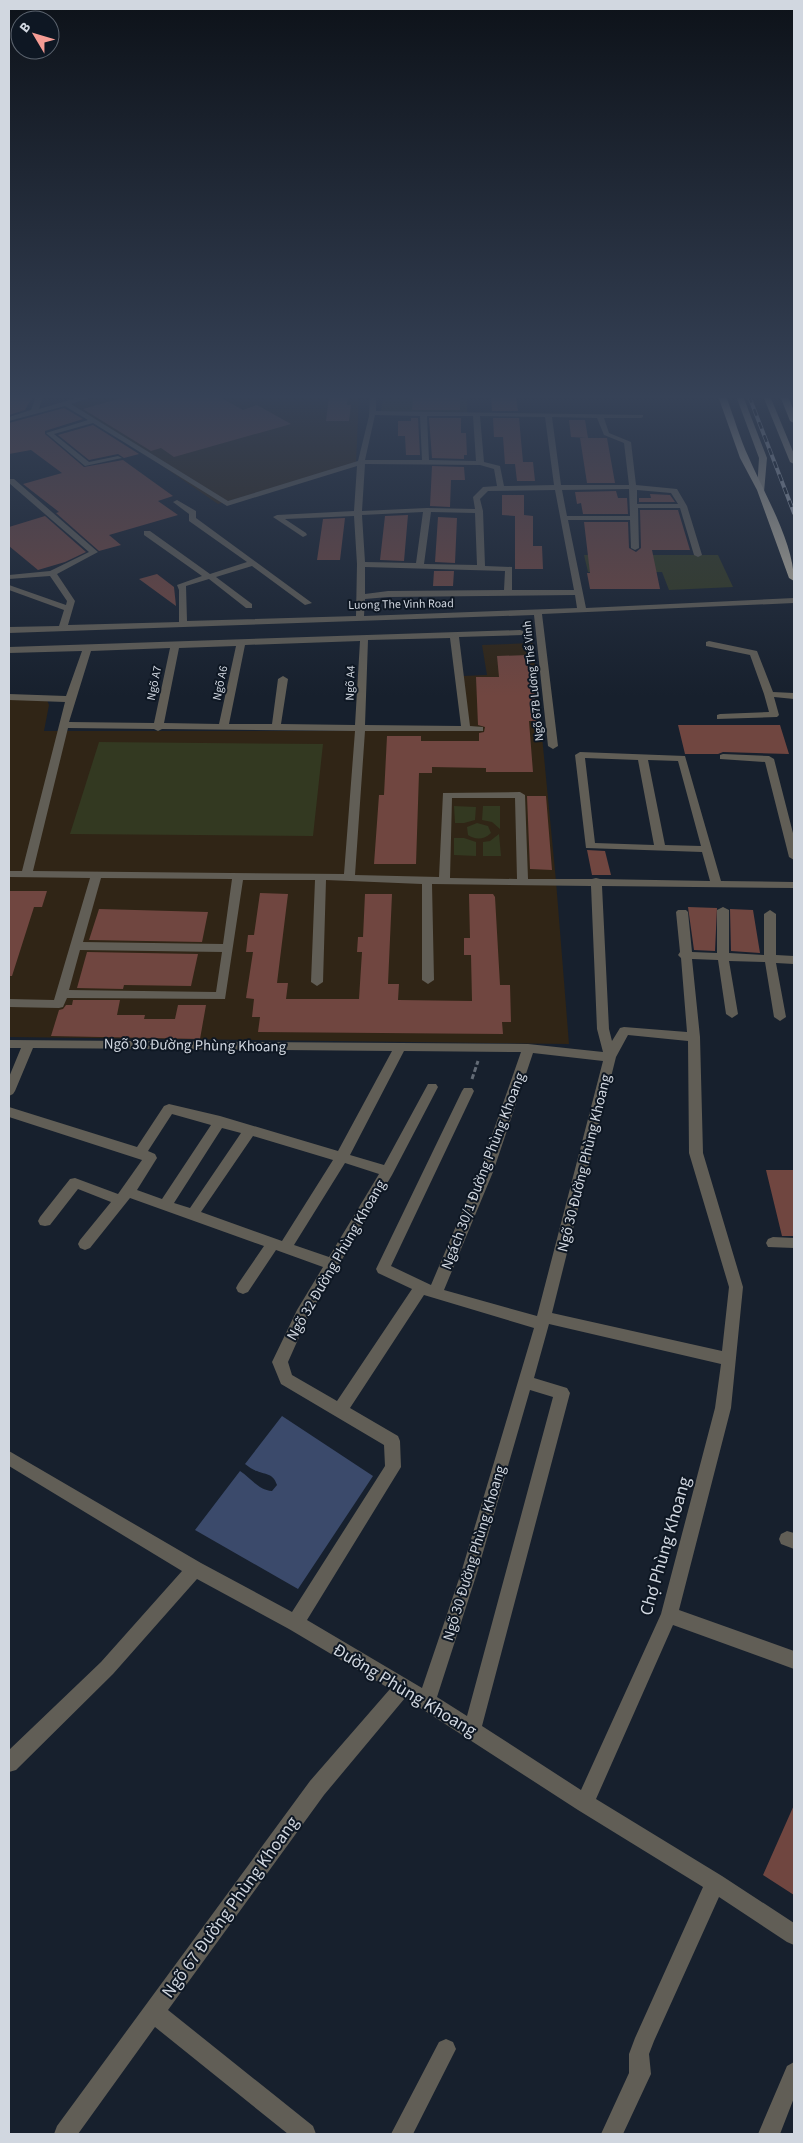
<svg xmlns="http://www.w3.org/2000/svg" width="803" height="2143" viewBox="0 0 803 2143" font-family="'Source Sans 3',sans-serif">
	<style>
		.education { fill: #302516 }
		.green { fill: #333921 }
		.water { fill: #3b4a6b }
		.building { fill: #704640 }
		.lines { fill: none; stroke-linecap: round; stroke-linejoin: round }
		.path { stroke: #636b76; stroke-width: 3; stroke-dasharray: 5 2.5; stroke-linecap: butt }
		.minor { fill: #615e56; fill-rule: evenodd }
		.major { fill: #a29c8d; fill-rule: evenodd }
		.highway { fill: #bcb5a3; fill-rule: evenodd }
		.rail-casing { stroke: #b1b8c2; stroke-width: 4 }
		.rail { stroke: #0e1723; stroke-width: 2.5; stroke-dasharray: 7; stroke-linecap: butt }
		.labels { text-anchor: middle; stroke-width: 4; stroke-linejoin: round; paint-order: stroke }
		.far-street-label { font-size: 12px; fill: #d1d7e0; stroke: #0e1723 }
		.street-label { font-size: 15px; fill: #d1d7e0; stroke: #0e1723 }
		.near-street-label { font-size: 18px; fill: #d1d7e0; stroke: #0e1723 }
	</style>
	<rect width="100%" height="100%" fill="#17202d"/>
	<path class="education" d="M101,396H359L356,463L218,504L72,404Z
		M533,643L556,881L569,1044L9,1037V699L47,700L49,705L44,731H470L463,676L487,675L482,645Z"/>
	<path class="green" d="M383,396H467V412L381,411Z
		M584,555H718L733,587L669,590L662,572H588Z
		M99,742L323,744L313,836L70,834Z
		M454,806L476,807L475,820L464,823H455Z
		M483,806H500V829L492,822L482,820Z
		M477,823L488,826L491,833C484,840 475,840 468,835L467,827Z
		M499,834L501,856H483V842L490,841Z
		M454,838H464L476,842V856L454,855Z"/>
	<path class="water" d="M282,1416L373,1476L298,1589L195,1530L240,1471C251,1478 258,1490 272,1491L277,1485C273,1473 266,1475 257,1471C253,1470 249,1467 245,1464Z"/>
	<path class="building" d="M9,396H33L25,410L9,415Z
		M128,396H218L243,410L257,405L291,424L174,457L161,448L151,451L83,409Z
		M329,396H348L347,405H351L349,421H326Z
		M413,396H460V410H412Z
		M491,396H516L518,411H492Z
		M64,408L83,419L45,431V434L84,467L123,460L173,496L158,501L178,515L109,535L121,545L99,551L56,513L59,512L23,484L62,473L31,450L9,454V423Z
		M411,418H418L420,455H406L405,436H398V421H411Z
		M429,418H461V433H466L467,455H464V459L432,458Z
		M493,418H519L523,462H533L535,481H517L515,464H505L503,437H494Z
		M569,420H585L588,438L571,437Z
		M93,425L139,454L124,458L118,454L89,460L58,435Z
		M580,438H607L615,483H587Z
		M432,466L464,467L465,480H451L450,507L430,506Z
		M616,491L618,498H627L628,514H583L581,503L577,504L575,492Z
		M650,494L670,495L675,502H639V498H651Z
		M502,495H524V515L533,516V546H542L543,569H515V516L502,515Z
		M640,510H678L690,550H652L660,589H590L587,573H590L584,522H628L629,548L636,552L641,548Z
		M408,515L404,561L380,560L385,516Z
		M45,516L86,552L65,562L38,570L9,546V527Z
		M438,517L457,518L455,563L435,562Z
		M345,518L340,560H317L323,519Z
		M434,571H454L453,586H433Z
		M157,574L174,587L176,606L139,579Z
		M529,655L538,721H529L533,772H486V768L432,767V773H419L416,864H374L379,795H384L387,736H421V741H479V733L484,732L485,727L478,725L476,677H499L497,656Z
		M678,725H780L789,754L723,752L718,754H685Z
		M527,796H546L552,870L530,869Z
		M587,850L605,851L611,875H592Z
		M9,891H47L42,907H34L12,976H9Z
		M260,893L288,894L277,983H288L286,999H359L362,952H357L358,937H363L365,894H392L388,984H399L398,1000L472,1001L471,955H464V938H470L469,894H493L495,897L500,985H510L511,1022H502L503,1034L258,1032L260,1017H252L254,999L246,998L253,952H246L248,935H254Z
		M688,907L717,908L715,951L694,950Z
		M99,909L208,912L202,942L89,940Z
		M730,909L753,910L760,953L731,951Z
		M87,952L198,954L191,986L124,985L123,989L77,988Z
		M73,1000H120L117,1015H145L144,1019H175L178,1005H206L200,1039L51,1036L59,1010L63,1009L66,1005H72Z
		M766,1170H794V1236H782Z
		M794,1805V1895L763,1875Z"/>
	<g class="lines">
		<path class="path" d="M472,1079L478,1061"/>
		<path class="minor" d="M36,396H43L39,409L83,396H95L71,404L228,501L358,461L369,416L370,396H376V411L643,415V417L641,418H604L609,433L631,442L636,485L677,489L687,506L702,555L698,557L694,555L680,508H638L639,548L635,550L631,548L630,520H568L586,608L794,598V603L542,614L558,746L553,749L548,746L534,615L9,633V627L59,626L64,610L9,590V585L66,605L67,601L50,576L9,579V575L50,571L89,552L9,483V479H14L98,552L57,574L75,601L68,625L179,622V590L177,585L202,576L144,535V531H150L210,574L247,562L189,521V514L173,502L177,500L196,511V518L312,603L305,605L252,566L216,577L252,604V608H246L209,579L186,586L187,621L356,616L357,564L354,516L285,519L306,533L307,535L303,537L273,517L277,515L354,511L357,466L227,506L93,423L54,434L89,462L118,456L122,458L85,466L46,433L88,420L65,406L9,421V417L31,410ZM375,415L420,416L422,460H365ZM427,416H473L476,461L429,460ZM480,416L545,417L554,485L504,486L500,466L484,462ZM552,417L597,418L604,435L624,443L629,485H561ZM365,464L480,465L494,469L497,486L483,487L473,497L475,509L427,508L362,511ZM629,489L630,516H567L562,490ZM555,490L574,590H512V567L485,566L483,511L480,499L488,491ZM637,490L671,493L678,504H637ZM423,512L416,563L365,562L362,515ZM431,512L475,513L477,565L424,564ZM365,567L505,571L504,590L388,591L365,594ZM575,595L577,608L364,616L365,599L388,597Z
			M520,630L523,631V635L459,637L470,726L483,727V731H365L355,875L439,877L443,793L520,792L525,795L528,879H592L596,878L600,879L710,881L702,852L586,848L575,755L580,752L685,756L721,881L794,882V888L602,886L609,1029L612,1041L620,1028L624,1027L687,1032L681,958L678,955L680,952L676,912L678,910H686L688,912L692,952L717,953V910L723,907L729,910V953L764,955V914L770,910L776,914V955L794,956V964L776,963L786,1017L780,1021L774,1017L765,962L729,961L738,1014L732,1018L726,1014L718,960L692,959L700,1037L703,1153L743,1287L731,1408L679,1610L794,1651V1669L673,1625L596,1799L722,1876L794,1923V1945L787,1942L719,1897L654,2041L649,2054L651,2074L623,2134H601L629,2073V2054L635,2038L703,1887L578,1810L405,1698L324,1795L168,2010L313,2126L316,2134H288L155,2027L78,2134H54L57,2126L310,1781L390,1689L289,1629L197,1579L113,1674L16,1770L9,1772V1750L101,1662L182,1571L9,1466V1451L201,1563L292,1612L385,1466L384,1445L281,1384L272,1362L297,1310L323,1267L276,1250L248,1292L243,1294L238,1292L236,1288L238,1284L264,1246L130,1198L90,1248L85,1250L80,1248L78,1244L80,1240L111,1202L78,1189L50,1225L45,1226L40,1225L38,1221L40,1217L70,1179L75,1178L118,1194L142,1160L9,1117V1107L137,1147L164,1106L169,1104L220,1116L338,1151L392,1051L33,1048L15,1091L13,1094L9,1096V1077L21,1048H9V1040L528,1044L603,1052L597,1029L591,886L432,884L434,980L428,984L422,980V884L326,880L323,982L317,986L311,982L315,880H243L225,999L67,998L63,1007L59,1008L9,1007V999L54,1000L90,878L9,877V871H22L65,702L9,700V694L66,696L82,651L9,653V647ZM450,638L461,726L365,725L368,640ZM360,641L355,725L281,724L288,679L283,676L278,679L272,724H229L245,645ZM236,646L219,724L164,723L179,648ZM170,648L154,723L69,722L91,651ZM68,728L154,729L158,731L162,729L355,731L344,874L33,871ZM585,758L638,760L654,845L595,843ZM648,760L678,761L701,846L665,845ZM452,798H515L517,879L450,878ZM101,878L232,879L223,944L83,942ZM80,950L222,952L216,992L69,990ZM628,1035L688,1041L689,1153L729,1287L722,1351L552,1313L616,1057ZM404,1051L521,1052L479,1172L431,1285L391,1266L474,1091L472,1088H464L462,1091L376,1269L378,1273L412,1289L337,1401L292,1375L288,1362L308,1317L392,1175L438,1087L436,1084H428L384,1165L350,1155ZM533,1053L603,1061L537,1316L444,1290L493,1172ZM172,1114L211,1125L162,1199L137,1190L157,1158L155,1154L148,1151ZM222,1128L241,1133L190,1208L174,1203ZM253,1136L333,1160L282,1241L201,1212ZM345,1163L379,1174L329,1257L294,1245ZM424,1295L534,1328L461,1573L422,1688L307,1620L401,1467L400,1441L398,1436L350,1408ZM549,1324L721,1364L715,1408L661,1614L581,1790L482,1726L570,1393L567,1388L534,1378ZM530,1390L553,1397L467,1716L437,1697L477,1573Z
			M709,641L757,651L773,692L794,693V699L774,697L779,715L777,717L717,719V715L720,714L769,712L764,694L750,655L706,646V642Z
			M723,754L769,756L774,759L794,837V860L789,857L765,762L720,759V755Z
			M773,1237L794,1238V1248L768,1247L766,1243L768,1239Z
			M787,1531L794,1533V1549L781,1544L779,1539L781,1534Z
			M446,2039L453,2042L456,2049L413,2134H391L439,2042Z
			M794,2062V2098L780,2134H758L787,2066Z"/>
		<path class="major" d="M736,396H743L767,458L764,492L757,490L759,458Z
			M763,396H770L794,454V464L790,462Z"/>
		<path class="highway" d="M718,396H726C734,417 740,439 749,458C764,493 794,543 794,581L789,578L757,490L740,458Z
			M780,396H788L794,411V423L790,421Z"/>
		<g class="rail-casing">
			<path id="rail" d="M749,396L794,513"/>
		</g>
		<use href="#rail" class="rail"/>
	</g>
	<linearGradient id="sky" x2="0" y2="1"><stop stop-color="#0d1219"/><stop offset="0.57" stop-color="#364257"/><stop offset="1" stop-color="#364257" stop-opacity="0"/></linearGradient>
	<rect width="803" height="696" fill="url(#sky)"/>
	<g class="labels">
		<g class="far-street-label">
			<text transform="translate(401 604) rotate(-1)" y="4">Luong The Vinh Road</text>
			<text transform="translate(533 681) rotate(-96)" y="4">Ngõ 67B Lương Thế Vinh</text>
			<text transform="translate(154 683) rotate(-79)" y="4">Ngõ A7</text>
			<text transform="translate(220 683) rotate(-78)" y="4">Ngõ A6</text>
			<text transform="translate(350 683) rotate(-88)" y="4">Ngõ A4</text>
		</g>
		<g class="street-label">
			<text transform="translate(195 1045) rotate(1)" y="5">Ngõ 30 Đường Phùng Khoang</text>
			<text transform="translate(584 1163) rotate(-76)" y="5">Ngõ 30 Đường Phùng Khoang</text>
			<text transform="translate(483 1171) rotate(-69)" y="5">Ngách 30/1 Đường Phùng Khoang</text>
			<text transform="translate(336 1260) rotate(-60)" y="5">Ngõ 32 Đường Phùng Khoang</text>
			<text transform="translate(474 1553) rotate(-73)" y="5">Ngõ 30 Đường Phùng Khoang</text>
		</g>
		<g class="near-street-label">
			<text transform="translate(665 1546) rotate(-74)" y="6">Chợ Phùng Khoang</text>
			<text transform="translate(405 1690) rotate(31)" y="6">Đường Phùng Khoang</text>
			<text transform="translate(230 1907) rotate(-54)" y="6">Ngõ 67 Đường Phùng Khoang</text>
		</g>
	</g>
	<rect width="803" height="2143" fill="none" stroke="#d1d7e0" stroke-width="20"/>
	<g transform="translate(35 35) rotate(308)"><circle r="24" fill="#0e1723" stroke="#5c646f"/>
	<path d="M0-4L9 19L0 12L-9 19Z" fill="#f59c94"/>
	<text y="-8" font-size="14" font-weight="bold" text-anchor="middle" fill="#d1d7e0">B</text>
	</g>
</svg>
